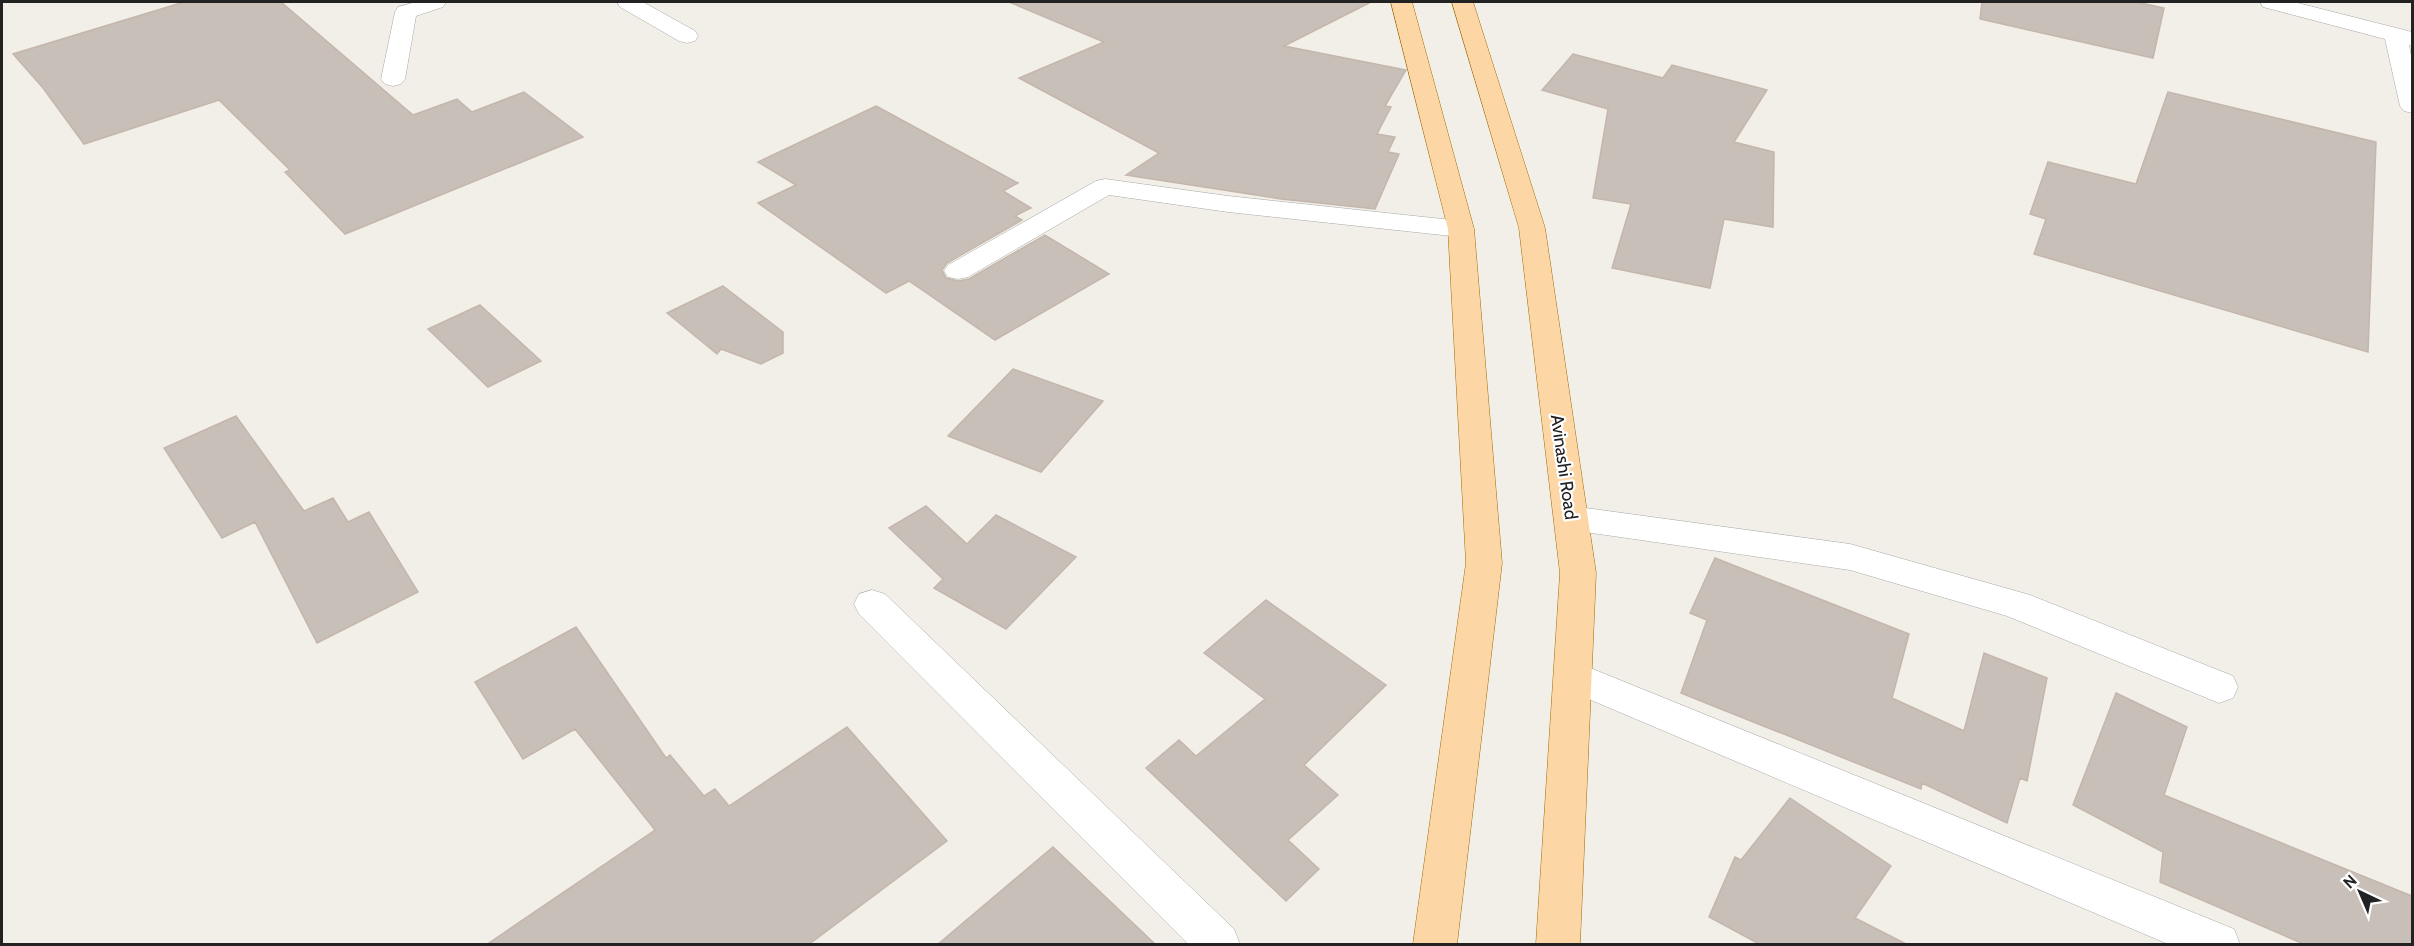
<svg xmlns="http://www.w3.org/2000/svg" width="2414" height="946" viewBox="0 0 2414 946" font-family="Cabin,sans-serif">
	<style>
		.building { fill: #c7bfb8; stroke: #c4b6ab; stroke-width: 1.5 }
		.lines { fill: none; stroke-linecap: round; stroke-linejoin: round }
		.minor-casing { stroke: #a9a9a9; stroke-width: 1 }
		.major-casing { stroke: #a06b00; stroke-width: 1 }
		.minor { fill: #fff; fill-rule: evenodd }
		.major { fill: #fcd6a4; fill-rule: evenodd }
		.labels { text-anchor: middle; stroke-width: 4.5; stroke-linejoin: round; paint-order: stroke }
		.street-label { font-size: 18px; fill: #222; stroke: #fff }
	</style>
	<rect width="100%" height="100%" fill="#f2efe9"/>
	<path class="building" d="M184,2H281L413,115L457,99L472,112L524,92L583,137L345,234L285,172L290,170L219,100L84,144L43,88L13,54Z
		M1009,2H1371L1284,46L1406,70L1385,106L1391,107L1377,134L1395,137L1388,152L1399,154L1375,209L1281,199L1126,175L1159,153L1019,78L1104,42Z
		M1982,2H2137L2164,8L2153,58L1980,19Z
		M1573,54L1663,78L1672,65L1767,90L1734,142L1774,152L1773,227L1724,219L1710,288L1612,268L1631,204L1593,198L1608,109L1542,90Z
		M2168,92L2376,142L2368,352L2034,254L2046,219L2030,214L2048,162L2136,184Z
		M876,106L1018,183L1003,191L1031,208L1015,216L1022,220L947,263L942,270L946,278L958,281L969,279L1045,235L1109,274L995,340L909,281L886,293L758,203L796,185L758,162Z
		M723,286L783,332V353L761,364L721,349L717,354L667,313Z
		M480,305L541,361L488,387L428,329Z
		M1013,369L1103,401L1041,472L948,436Z
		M236,416L304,511L333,498L348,522L369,512L418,592L317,643L255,522L222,538L164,448Z
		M926,506L967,544L996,515L1076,557L1006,629L934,588L943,579L889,528Z
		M1715,558L1909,634L1892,698L1964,731L1984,653L2047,678L2027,781L2020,778L2007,823L1922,783L1921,789L1681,693L1707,620L1690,613Z
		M1266,600L1386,685L1304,765L1338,795L1288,840L1319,869L1286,901L1146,768L1179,740L1196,756L1265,699L1204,653Z
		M576,627L666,758L670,755L704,796L715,789L729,806L847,727L947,841L808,945H486L655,830L575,729L523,759L475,682Z
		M2116,693L2187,727L2164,795L2412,896V945H2306L2160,882L2163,852L2073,805Z
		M1790,798L1891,866L1855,918L1908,945H1761L1709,917L1735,857L1741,860Z
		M1053,847L1156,945H937Z"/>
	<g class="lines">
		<g class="minor-casing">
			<path id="minor" d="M416,2H446L443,7L416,16L405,79L401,84L393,86L385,84L381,79L395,12L398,7Z
				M617,2H643L695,31L698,36L695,41L687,43L679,41L620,7Z
				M2260,2H2294L2412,32V46L2409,45L2412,60V113L2404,111L2400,106L2385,39L2263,7Z
				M1105,179L1228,196L1461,221L1471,223L1474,229L1471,235L1461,237L1228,212L1109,195L968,277L958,279L948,277L944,271L948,265L1096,181Z
				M1571,506L1850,544L2030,595L2233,676L2238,687L2233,698L2219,703L2007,616L1850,570L1571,530L1559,527L1554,518L1559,509Z
				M872,590L885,594L1234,929L1240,944H1188L859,614L854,604L859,594Z
				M1573,661L2234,929L2240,944H2168L1560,687L1554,676L1560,665Z"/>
		</g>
		<g class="major-casing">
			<path id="major" d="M1391,2H1412L1474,229L1502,563L1457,944H1413L1466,563L1448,229Z
				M1452,2H1473L1545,228L1596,573L1580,944H1536L1560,573L1519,228Z"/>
		</g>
		<use href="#minor" class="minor"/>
		<use href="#major" class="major"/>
	</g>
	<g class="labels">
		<g class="street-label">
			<text transform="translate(1564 467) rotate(82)" y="6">Avinashi Road</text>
		</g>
	</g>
	<rect width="2414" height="946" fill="none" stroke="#222222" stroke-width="6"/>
	<g transform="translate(2360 892) rotate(316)" stroke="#ffffff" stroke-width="4.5" paint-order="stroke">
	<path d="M0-4.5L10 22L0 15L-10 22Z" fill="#222222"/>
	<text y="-9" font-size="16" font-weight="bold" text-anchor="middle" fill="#222222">N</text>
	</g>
</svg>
